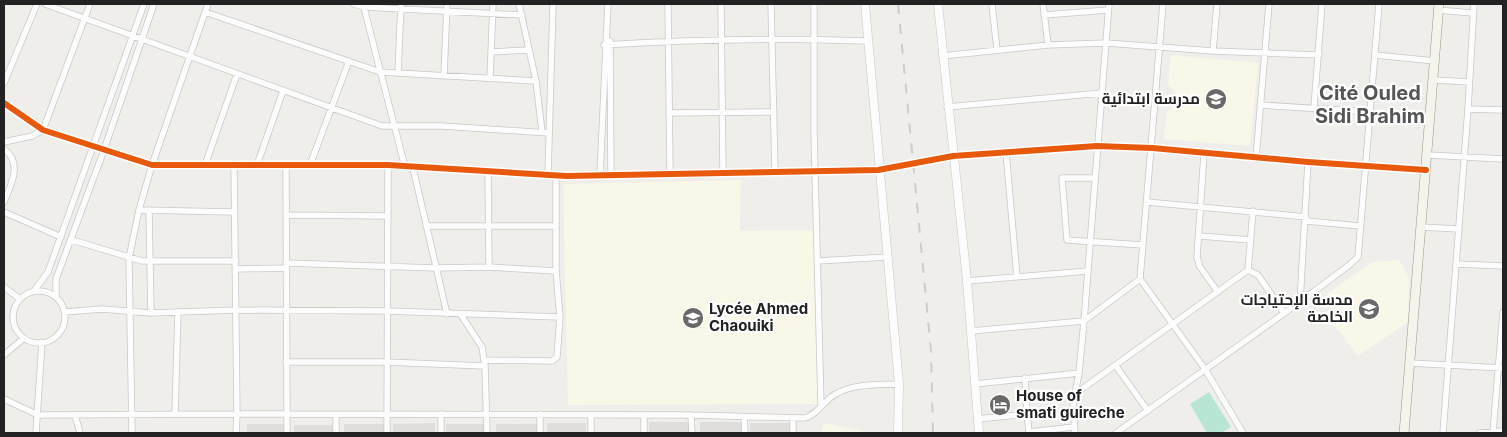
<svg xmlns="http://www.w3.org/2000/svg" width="1507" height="437" viewBox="0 0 1507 437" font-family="Inter,Cairo,sans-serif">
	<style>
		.residential { fill: #dfdedc }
		.education { fill: #f8f7e8 }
		.pitch { fill: #b7e6d2 }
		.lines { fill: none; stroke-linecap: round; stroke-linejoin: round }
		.minor-casing { stroke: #c9c8c7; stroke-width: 7 }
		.tertiary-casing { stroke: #c9c8c7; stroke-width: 9 }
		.secondary-casing { stroke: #999a82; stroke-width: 10 }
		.minor { stroke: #fdfcfc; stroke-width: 5.5 }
		.tertiary { stroke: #fdfcfc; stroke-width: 8 }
		.secondary { stroke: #f4f4ed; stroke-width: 9 }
		.rail { stroke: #ccc; stroke-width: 2; stroke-dasharray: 10 10; stroke-linecap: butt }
		.cycleway-casing { stroke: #fff; stroke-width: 9 }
		.cycleway { stroke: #e8590c; stroke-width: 6 }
		.labels { text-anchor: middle; stroke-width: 4.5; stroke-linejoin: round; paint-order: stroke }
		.poi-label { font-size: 15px; font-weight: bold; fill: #222; stroke: #fff; text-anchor: end }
		.district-label { font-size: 20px; font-weight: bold; fill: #555; stroke: #fff }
	</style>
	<rect width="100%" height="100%" fill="#f0eeeb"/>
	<path class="residential" d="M649,422H690V433H649Z
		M700,422H741V433H700Z
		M435,423V433H393V424Z
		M547,423H586V433H547Z
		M750,423H791V433H750Z
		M247,424H284V433H247Z
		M344,424H384V433H344Z
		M446,424H485V433H446Z
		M496,424H537V433H496Z
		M294,425H333V433H294Z"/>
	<path class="education" d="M1171,55L1258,63L1250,146L1164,139L1167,111L1176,103L1177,95L1168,84Z
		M741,180L740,231L818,230L822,404L568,405L563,184Z
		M1399,260L1409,277L1408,322L1358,356L1325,314L1334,305L1327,294L1372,262Z
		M824,423L872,433H821Z"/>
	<path class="pitch" d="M1209,392L1231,427L1221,433H1207L1190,404Z"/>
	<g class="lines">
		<g class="minor-casing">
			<path id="minor" d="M45,4L382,126H442L549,133
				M354,4L364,7L522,15
				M363,4L405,167
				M519,4L536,81L542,132
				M668,4L670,174
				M721,4L723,173
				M771,4L775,172
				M814,4V132L821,406
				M992,4L997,50
				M1043,4L1048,45
				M1163,4L1140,279L1205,369L1243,433
				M1438,10L1472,13
				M205,12L380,72L536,81
				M1044,15L1108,10
				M610,41L611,175
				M604,45C691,39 779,38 867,41
				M1213,51L1217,4
				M491,52L529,50
				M1375,55L1435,61
				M942,56L1048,45L1106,43L1213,51L1319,55
				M398,73L401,4
				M444,76L447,4
				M490,78L493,4
				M1434,80L1469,82
				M4,83L37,4
				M4,103L43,130L152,165H388L566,176L878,170L953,156L1097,146L1152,148L1308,162L1426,170
				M1260,105L1371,112
				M947,107L1102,93
				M1314,107L1322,4
				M1468,109L1503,110
				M669,113L774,112
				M4,142L32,136L43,130L90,4
				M4,149C23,163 11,185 4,202
				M1006,152L1017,277
				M1204,154L1197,257L1200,267L1218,292
				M1428,155L1503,159
				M1256,158L1269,4
				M205,165L237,74
				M257,165L283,91
				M310,165L349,61
				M413,168L447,314
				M488,172L489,267
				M548,175L553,4
				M600,175L608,4
				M1095,178H1062L1067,240L1143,245
				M1147,202L1306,217
				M139,210L234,212
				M149,210L151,313
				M4,212L61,237
				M286,215L388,216
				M1306,221L1360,226
				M426,226H556
				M1420,227L1459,229
				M1200,236L1251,240
				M72,240L142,261H236
				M817,261L887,257
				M286,263L435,268L489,267L556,271
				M1457,264L1503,266
				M236,269L286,268
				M1248,270L1258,275L1284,313
				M967,281L1088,271
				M4,287L20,299
				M34,291L48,272L144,4
				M13 317a26 26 0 1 1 52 0a26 26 0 1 1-52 0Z
				M56,297V279L104,150L154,4
				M1300,302L1308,162
				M65,312L102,309L151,313L236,310L387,311L560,317
				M461,315L482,347L485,366L487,433
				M971,331L1084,321L1140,279
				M4,355L24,338
				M484,360L552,361L557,357L560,317L556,271V175
				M286,362H385L485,366
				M1410,363L1503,368
				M1116,366L1148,411
				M1025,378L1027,414
				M975,384L1079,373
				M1075,394L1248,270L1253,211
				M4,399L38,415L237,414L234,164
				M175,414L178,312
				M336,414V433
				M540,414V433
				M75,415L80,433
				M691,415L692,433
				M744,417L745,433
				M793,418V433
				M977,419L1027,414L1029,433
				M1029,432L1074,427
				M1493,432L1503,312
				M36,433L42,342
				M132,433L129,258L139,210L152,165L208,4
				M236,433L237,414H287L286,165
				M287,433V414L691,415L804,418C816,416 823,402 834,395C853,383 877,385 899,384
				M387,433L388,165
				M441,433V414
				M591,433V415
				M644,433V415
				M1075,433L1073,404L1079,373L1084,321L1109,4
				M1116,433L1300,302L1348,266L1358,257L1379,4
				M1443,433L1468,109L1474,4
				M1479,433L1503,431"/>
		</g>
		<g class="tertiary-casing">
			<path id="tertiary" d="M865,4L899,384L898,433
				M938,4L967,281L979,433"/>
		</g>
		<g class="secondary-casing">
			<path id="secondary" d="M1404,433L1439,4"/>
		</g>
		<use href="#minor" class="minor"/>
		<use href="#tertiary" class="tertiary"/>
		<use href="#secondary" class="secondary"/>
		<path class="rail" d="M898,4L931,351L933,433"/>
		<g class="cycleway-casing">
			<path id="cycleway" d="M4,103L43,130L152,165H388L566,176L878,170L953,156L1097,146L1152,148L1308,162L1426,170"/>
		</g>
		<use href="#cycleway" class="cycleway"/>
	</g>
	<defs>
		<g id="school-disc" transform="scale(1.125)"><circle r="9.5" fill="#6a6968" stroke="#fff"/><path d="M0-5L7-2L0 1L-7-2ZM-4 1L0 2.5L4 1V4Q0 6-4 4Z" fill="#fff"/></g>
		<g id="hotel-disc" transform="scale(1.125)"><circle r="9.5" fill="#6a6968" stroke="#fff"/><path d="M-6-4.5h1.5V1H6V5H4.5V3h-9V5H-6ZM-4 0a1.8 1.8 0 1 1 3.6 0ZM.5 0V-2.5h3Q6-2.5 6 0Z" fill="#fff"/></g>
	</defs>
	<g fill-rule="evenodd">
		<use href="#school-disc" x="1216" y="99"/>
		<use href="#school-disc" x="1369" y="309"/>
		<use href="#school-disc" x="693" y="318"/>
		<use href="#hotel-disc" x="1000" y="405"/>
	</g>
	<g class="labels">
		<g class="poi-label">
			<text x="1200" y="104">مدرسة ابتدائية</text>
			<text x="1353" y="305">مدسة الإحتياجات<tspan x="1353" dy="17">الخاصة</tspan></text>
			<text x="709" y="314" text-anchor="start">Lycée Ahmed<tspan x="709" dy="17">Chaouiki</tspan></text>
			<text x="1016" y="401" text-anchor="start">House of<tspan x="1016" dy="17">smati guireche</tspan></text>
		</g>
		<g class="district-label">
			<text x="1370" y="100">Cité Ouled<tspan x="1370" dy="23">Sidi Brahim</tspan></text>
		</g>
	</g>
	<rect width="1507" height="437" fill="none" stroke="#222222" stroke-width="10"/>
</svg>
